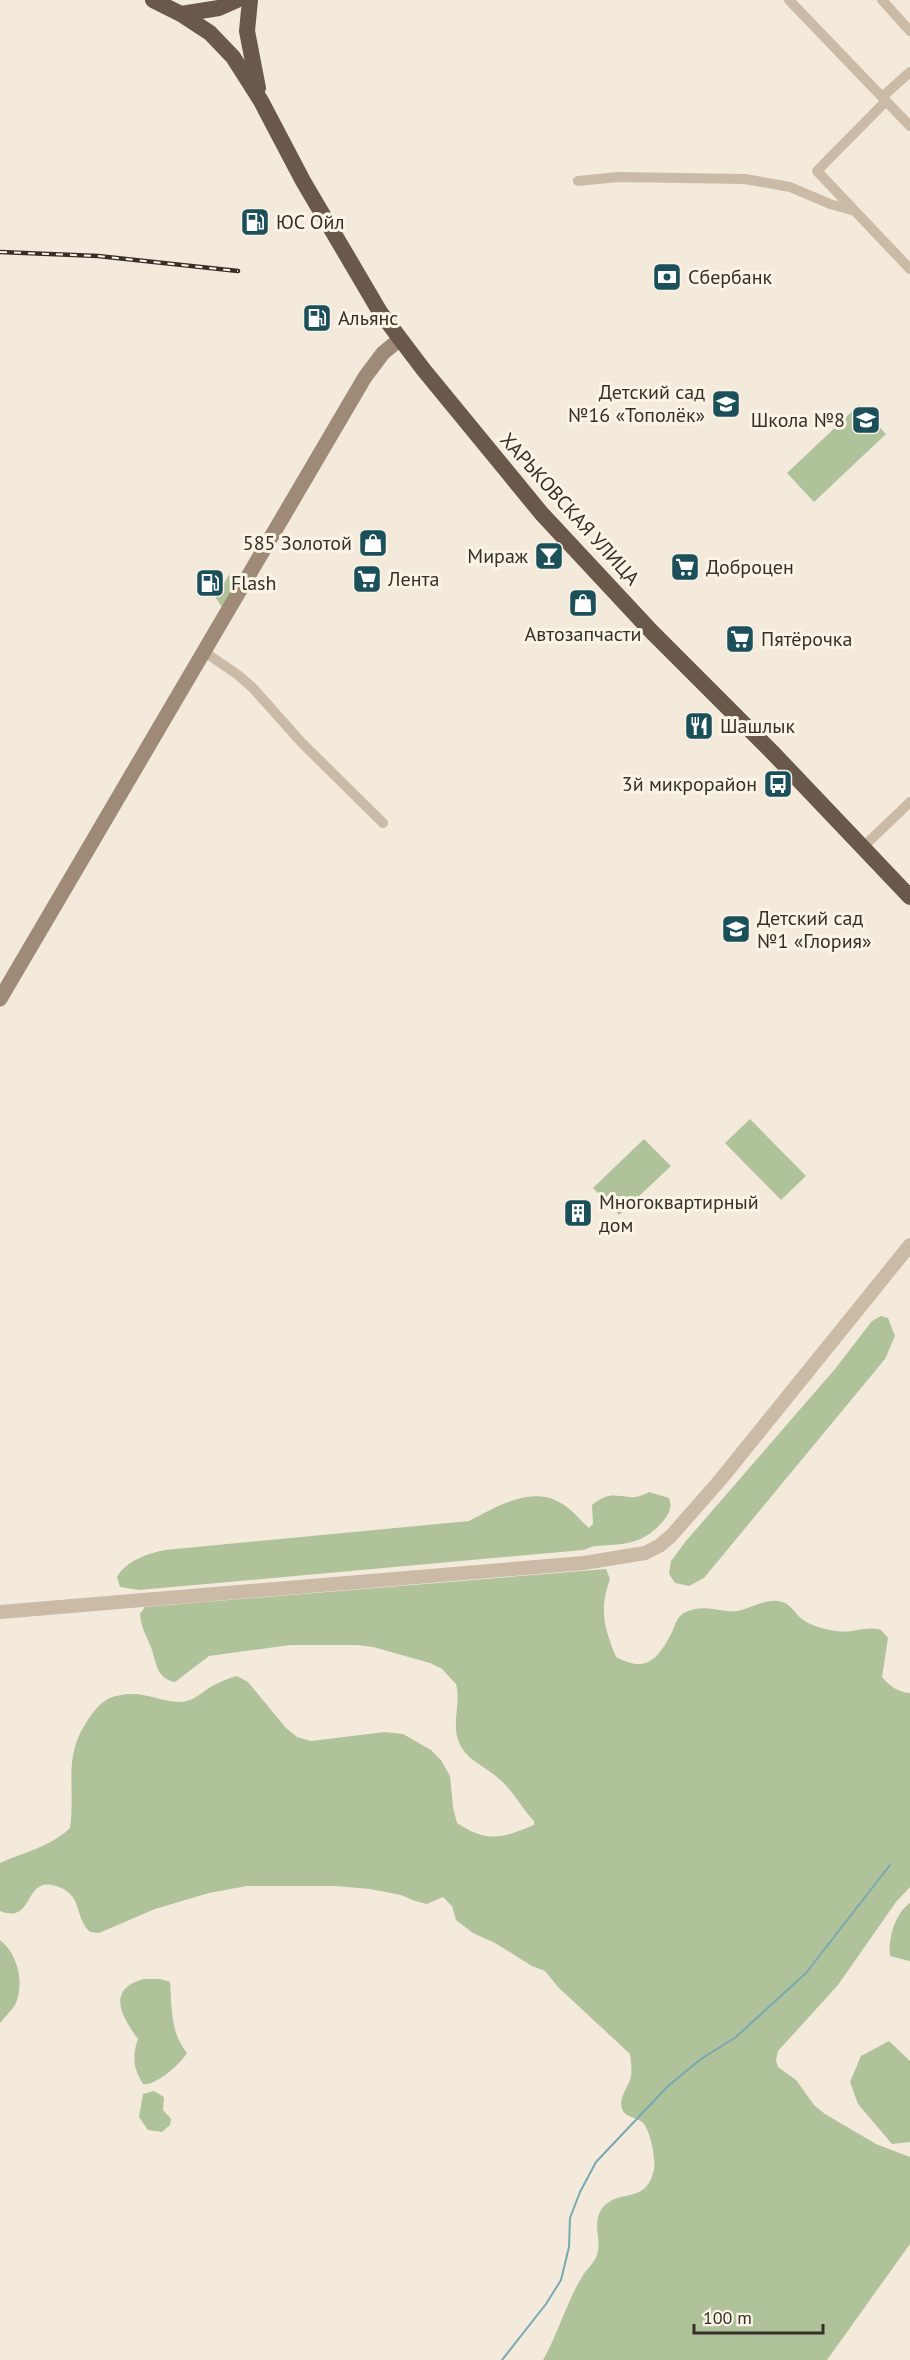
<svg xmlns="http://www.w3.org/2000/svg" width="910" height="2360" viewBox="0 0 910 2360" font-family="'PT Sans',sans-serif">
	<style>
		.green { fill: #b0c29a }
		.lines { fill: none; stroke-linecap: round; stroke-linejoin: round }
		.stream { stroke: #78a8b1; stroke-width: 2 }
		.minor { stroke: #cbbba6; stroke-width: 10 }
		.tertiary { stroke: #cbbba6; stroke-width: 14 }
		.secondary { stroke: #9f8a77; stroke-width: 15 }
		.trunk { stroke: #6a584b; stroke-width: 16 }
		.rail-casing { stroke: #372e27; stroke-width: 4.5 }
		.rail { stroke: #faf4e7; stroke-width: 2; stroke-dasharray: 7; stroke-linecap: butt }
		.labels { text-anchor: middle; stroke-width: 6; stroke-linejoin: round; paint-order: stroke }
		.poi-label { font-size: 20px; fill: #372e27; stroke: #faf4e7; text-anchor: start }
		.street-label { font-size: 20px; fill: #372e27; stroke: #faf4e7 }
	</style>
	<rect width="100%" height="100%" fill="#f3eadb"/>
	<path class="green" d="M859,405L886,434L814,502L787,473Z
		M229,575H235L238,581L222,607L215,597Z
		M750,1119L806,1176L781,1200L725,1143Z
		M644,1139L671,1166L619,1215L593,1188Z
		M881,1316L888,1318L895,1336L885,1359L704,1578L689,1586L675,1583L669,1574L671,1561L686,1541L835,1369L872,1321Z
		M649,1492L669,1498C672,1506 670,1513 664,1520C643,1545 625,1544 596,1546C591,1546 588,1549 583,1550L139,1590L120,1587L117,1577C127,1560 147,1554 165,1550L469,1521C493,1508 529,1487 557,1501C570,1507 579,1519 589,1528L593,1524L592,1505C607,1493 612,1495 630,1497C637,1498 643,1495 649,1492Z
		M606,1569L610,1579C599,1610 604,1627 616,1657C644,1672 656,1662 670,1636C676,1626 675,1616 688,1611C707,1604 722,1613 737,1611C751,1609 767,1597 782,1602C791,1604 795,1614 802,1619C811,1626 826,1630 836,1631C852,1634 866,1625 881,1630L888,1638L882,1677C890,1686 897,1692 910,1693V1887L896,1902L838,1985L778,2051L776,2060L778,2067L796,2080L814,2105L825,2114L876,2144L910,2157V2244L827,2360H543C558,2334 566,2303 582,2277C586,2269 594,2264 597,2255C602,2241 592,2224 601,2210C618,2186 646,2207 654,2169C656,2159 650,2128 642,2122C637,2117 627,2118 623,2111C617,2099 628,2088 631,2077C632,2070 631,2061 630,2054L558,1987L545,1971L532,1966L495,1943L473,1933L456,1920L452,1906L443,1897L427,1904L415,1901L401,1895L370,1889L335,1886H247L209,1893L155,1909L99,1933L90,1932C73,1915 84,1895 56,1886C23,1875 35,1925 0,1911V1863C25,1852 50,1847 70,1828C76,1783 61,1755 92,1714C100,1703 107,1697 121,1695C144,1691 161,1702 180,1702C193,1702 202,1692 212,1686C220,1682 229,1678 237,1676L248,1682L286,1728L297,1737L311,1741L385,1732L403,1734L431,1750L441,1760L450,1776L453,1807L457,1823C487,1843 503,1838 534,1825V1821C521,1807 513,1790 498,1778C484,1765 465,1760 458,1740C452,1722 461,1702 456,1684L442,1669L430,1663L373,1647L357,1645H290L209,1656L175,1682C156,1679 156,1661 151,1647C146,1635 141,1627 140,1614L145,1607Z
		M910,1903V1961H909L890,1956C888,1939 895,1913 910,1903Z
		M0,1940C18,1954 25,1984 15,2005C11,2011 5,2017 0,2023Z
		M144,1979H160L170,1982C172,2008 170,2032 187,2053C181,2064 154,2087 143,2084C133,2068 132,2056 138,2039C121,2016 106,1989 144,1979Z
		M889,2041L910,2061V2142L892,2144L858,2104L850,2082L861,2056Z
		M154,2091L164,2097L163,2110L171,2119L170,2125L162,2132L148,2130L139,2117L143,2094Z"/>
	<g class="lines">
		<path class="stream" d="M502,2360L546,2304L561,2280L569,2247L570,2218L580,2192L596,2162L668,2086L701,2059L736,2037L806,1973L890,1865"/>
		<path class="minor" d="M789,0L910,126
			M882,0L910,31
			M882,97L910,72
			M886,101L817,171L910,269
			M578,181L618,177L745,179L790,187L830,204L855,211
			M203,651L238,675L253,688L302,743L383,823
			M862,848L910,802"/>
		<path class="tertiary" d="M0,1612L584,1563L645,1553L659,1546L671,1536L721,1479L910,1245"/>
		<path class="secondary" d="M0,999L365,377L383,353L400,339"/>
		<path class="trunk" d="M153,0L181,14L210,33L233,57L261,101L303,181L380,312L423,369L542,514L652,632L774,754L910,897
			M250,0L247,31L258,88
			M181,14L219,8L237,0"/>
		<g class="rail-casing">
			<path id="rail" d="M0,252L98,256L238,271"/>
		</g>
		<use href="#rail" class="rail"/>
	</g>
	<defs>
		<g id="fuel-square" transform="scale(1.5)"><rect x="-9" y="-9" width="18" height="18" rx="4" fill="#1b4f5a" stroke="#faf4e7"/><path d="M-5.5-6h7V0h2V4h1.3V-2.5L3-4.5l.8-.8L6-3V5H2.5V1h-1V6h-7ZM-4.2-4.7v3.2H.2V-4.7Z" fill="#fff"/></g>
		<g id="bank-square" transform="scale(1.5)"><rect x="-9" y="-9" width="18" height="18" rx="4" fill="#1b4f5a" stroke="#faf4e7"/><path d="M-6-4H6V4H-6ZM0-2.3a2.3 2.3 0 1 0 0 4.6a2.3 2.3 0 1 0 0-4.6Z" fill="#fff"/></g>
		<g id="school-square" transform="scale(1.5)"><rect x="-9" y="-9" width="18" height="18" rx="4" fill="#1b4f5a" stroke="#faf4e7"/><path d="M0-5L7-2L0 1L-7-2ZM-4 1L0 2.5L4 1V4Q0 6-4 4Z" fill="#fff"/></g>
		<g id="shop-square" transform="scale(1.5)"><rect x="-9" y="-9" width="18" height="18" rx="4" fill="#1b4f5a" stroke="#faf4e7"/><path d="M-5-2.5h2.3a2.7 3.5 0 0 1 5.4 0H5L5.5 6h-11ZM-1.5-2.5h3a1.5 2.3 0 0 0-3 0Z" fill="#fff"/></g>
		<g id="bar-square" transform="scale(1.5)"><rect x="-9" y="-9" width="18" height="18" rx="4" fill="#1b4f5a" stroke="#faf4e7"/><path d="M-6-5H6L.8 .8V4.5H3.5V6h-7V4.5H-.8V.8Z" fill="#fff"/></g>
		<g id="supermarket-square" transform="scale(1.5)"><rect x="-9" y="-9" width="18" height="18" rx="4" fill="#1b4f5a" stroke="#faf4e7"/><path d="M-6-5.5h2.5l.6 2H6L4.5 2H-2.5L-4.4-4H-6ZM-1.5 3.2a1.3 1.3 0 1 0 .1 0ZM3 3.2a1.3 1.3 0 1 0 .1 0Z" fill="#fff"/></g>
		<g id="restaurant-square" transform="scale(1.5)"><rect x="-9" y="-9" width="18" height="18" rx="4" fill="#1b4f5a" stroke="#faf4e7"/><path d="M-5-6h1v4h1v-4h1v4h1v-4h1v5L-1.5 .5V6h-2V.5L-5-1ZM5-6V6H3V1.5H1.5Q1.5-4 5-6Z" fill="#fff"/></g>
		<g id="bus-square" transform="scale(1.5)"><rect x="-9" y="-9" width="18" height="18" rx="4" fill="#1b4f5a" stroke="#faf4e7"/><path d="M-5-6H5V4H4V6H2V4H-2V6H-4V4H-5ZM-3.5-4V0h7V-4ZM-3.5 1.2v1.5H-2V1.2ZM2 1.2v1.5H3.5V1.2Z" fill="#fff"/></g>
		<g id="building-square" transform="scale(1.5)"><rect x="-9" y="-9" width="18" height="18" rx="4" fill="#1b4f5a" stroke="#faf4e7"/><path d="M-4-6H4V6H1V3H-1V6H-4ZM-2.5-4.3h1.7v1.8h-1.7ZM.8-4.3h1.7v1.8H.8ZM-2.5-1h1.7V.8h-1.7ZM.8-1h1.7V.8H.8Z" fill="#fff"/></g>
	</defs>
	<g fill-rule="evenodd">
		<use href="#fuel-square" x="255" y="222"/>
		<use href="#bank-square" x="667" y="277"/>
		<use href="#fuel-square" x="317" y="318"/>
		<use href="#school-square" x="726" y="404"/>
		<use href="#school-square" x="866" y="420"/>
		<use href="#shop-square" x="373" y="543"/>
		<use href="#bar-square" x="549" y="556"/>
		<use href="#supermarket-square" x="685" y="567"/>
		<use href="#supermarket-square" x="367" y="579"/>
		<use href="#fuel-square" x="210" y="583"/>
		<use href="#shop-square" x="583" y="603"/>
		<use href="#supermarket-square" x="740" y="639"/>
		<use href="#restaurant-square" x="699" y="726"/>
		<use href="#bus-square" x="778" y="784"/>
		<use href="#school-square" x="736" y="929"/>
		<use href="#building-square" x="578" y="1213"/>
	</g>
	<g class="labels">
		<g class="poi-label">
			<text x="276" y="229">ЮC Ойл</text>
			<text x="688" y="284">Сбербанк</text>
			<text x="338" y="325">Альянс</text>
			<text x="705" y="399" text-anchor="end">Детский сад<tspan x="705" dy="23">№16 «Тополёк»</tspan></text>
			<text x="845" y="427" text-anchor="end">Школа №8</text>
			<text x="352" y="550" text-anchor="end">585 Золотой</text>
			<text x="528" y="563" text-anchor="end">Мираж</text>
			<text x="706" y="574">Доброцен</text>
			<text x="388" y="586">Лента</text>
			<text x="231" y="590">Flash</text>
			<text x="583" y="641" text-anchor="middle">Автозапчасти</text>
			<text x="761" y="646">Пятёрочка</text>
			<text x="720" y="733">Шашлык</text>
			<text x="757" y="791" text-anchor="end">3й микрорайон</text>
			<text x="757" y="925">Детский сад<tspan x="757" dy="23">№1 «Глория»</tspan></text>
			<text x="599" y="1209">Многоквартирный<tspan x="599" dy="23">дом</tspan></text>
		</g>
		<g class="street-label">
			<text transform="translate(570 509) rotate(48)" y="7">ХАРЬКОВСКАЯ УЛИЦА</text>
		</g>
	</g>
	<path d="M694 2324v9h129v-9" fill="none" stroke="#372e27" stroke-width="3"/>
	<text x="703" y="2324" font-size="18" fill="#372e27" stroke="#faf4e7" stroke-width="4.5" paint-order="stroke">100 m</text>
</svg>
